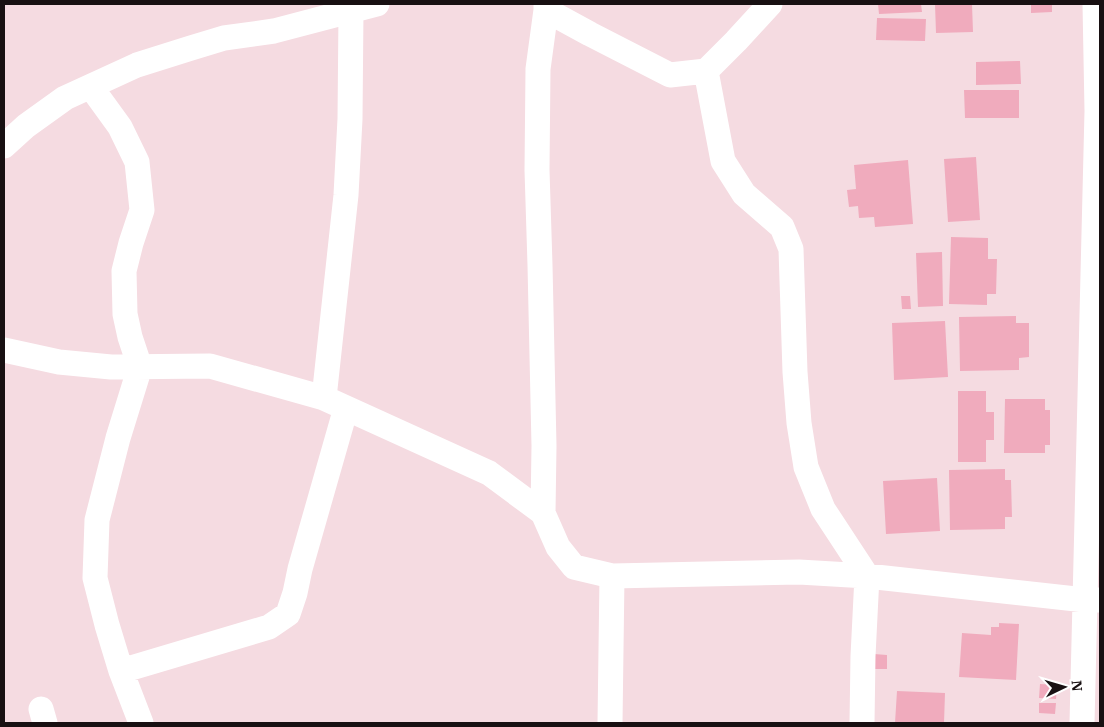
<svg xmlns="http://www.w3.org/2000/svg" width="1104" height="727" viewBox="0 0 1104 727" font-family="'IBM Plex Serif',serif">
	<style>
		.building { fill: #f0abbd }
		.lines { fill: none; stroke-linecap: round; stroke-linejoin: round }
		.minor { stroke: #fff; stroke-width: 25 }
	</style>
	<rect width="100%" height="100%" fill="#f5dbe1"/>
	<path class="building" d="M878,4H921L922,12L879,14Z
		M935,4H972L973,32L936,33Z
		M1031,4H1052V12L1031,13Z
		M877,18L926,19L925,41L876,40Z
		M1020,61L1021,84L976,85V62Z
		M964,90H1019V118H965Z
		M976,157L980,220L948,222L944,159Z
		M908,160L913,224L875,227L874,217L859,218L858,206L849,207L847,190L856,189L854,165Z
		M951,237L988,238V259H997L996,294H987V305L949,304Z
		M942,252L943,306L918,307L916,253Z
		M901,296H910L911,309H902Z
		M1016,316V323H1029V357L1019,358V370L960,371L959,317Z
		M945,321L948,377L894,380L892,323Z
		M958,391H986V412H994V440H986V462H958Z
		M1005,399H1045V410H1050V445H1045V453H1004Z
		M1005,469V480H1011L1012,517H1005V529L950,530L949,470Z
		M937,478L940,531L886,534L883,481Z
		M999,623L1019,624L1016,680L959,677L962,633L991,635V627H999Z
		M874,654L887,655V669H874Z
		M1040,684L1057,685L1056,699L1039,698Z
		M897,691L945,693L944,723H895Z
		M1039,703H1056L1055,714L1039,713Z"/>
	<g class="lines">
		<path class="minor" d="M546,10L590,34L670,75L706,71L736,41L770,4
			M706,71L723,161L744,194L782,227L791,249L795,372L799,423L806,467L823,509L867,576L863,656L862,723
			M91,87L120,127L137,162L142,210L131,243L124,271L125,314L130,337L140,367L118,438L97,520L95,578L107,625L121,671L141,723
			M4,146L26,126L65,98L137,65L191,48L224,38L274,31L377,4
			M4,350L59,362L111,367L210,366L324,398L489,473L543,513L558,547L574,567L612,576L799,572L867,576L1085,600H1100
			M324,398L346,195L350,119L351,11
			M543,513L544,446L540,265L537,170L538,69L546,10V4
			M121,671L269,627L288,614L295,593L300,569L346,408
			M41,709L45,723
			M610,723L612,576
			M1082,723L1097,111L1095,4"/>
	</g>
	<rect width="1104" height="727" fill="none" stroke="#181012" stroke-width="10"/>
	<g transform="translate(1064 687) rotate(85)" stroke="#ffffff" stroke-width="4" paint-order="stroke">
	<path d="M0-4L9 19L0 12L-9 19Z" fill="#181012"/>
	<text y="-8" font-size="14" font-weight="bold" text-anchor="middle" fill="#181012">N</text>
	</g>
</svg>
